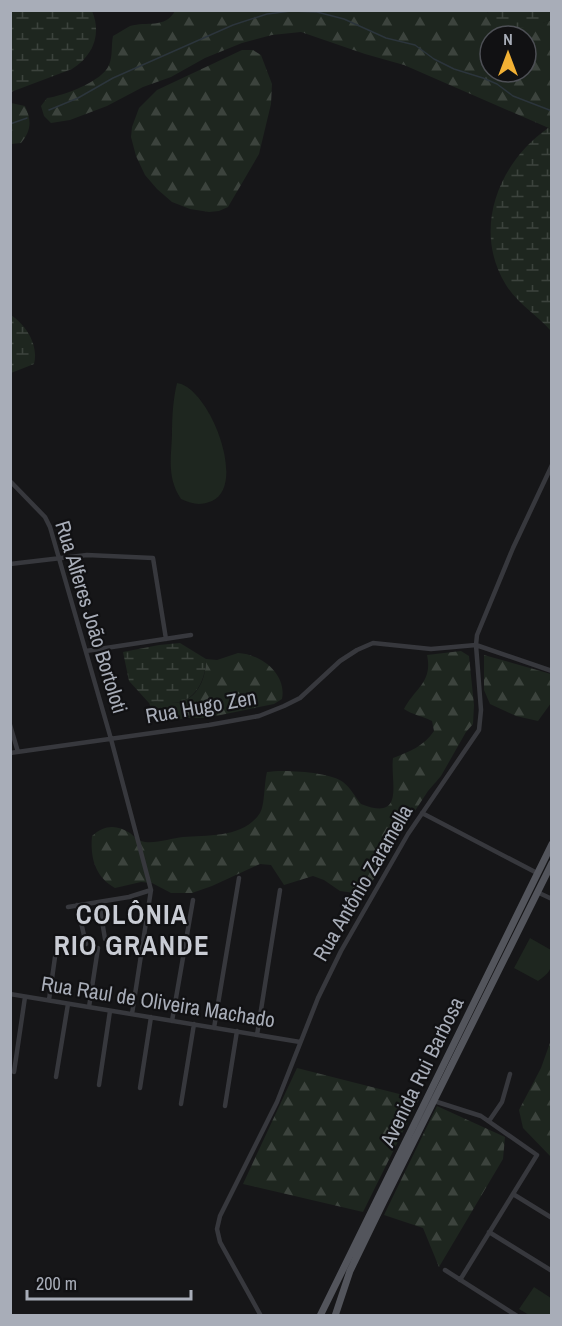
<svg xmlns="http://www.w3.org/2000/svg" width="562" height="1326" viewBox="0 0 562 1326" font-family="'Archivo Narrow',sans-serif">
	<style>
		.green { fill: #1e261f }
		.forest { fill: url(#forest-firs); fill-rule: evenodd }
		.wetland { fill: url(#wetland-marsh) }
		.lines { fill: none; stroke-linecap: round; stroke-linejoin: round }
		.stream { stroke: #2c353c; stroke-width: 1.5 }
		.minor { stroke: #37383d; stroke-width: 4.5 }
		.primary { stroke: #53555c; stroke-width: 7 }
		.labels { text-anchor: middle; stroke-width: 4.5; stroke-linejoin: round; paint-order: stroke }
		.street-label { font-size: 21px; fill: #a8adb8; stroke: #111113 }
		.district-label { font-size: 27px; font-weight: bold; letter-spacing: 1.5px; fill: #c9ccd4; stroke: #111113 }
	</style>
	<defs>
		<pattern id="forest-firs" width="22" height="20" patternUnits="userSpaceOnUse" patternTransform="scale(1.5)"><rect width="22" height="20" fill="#1e261f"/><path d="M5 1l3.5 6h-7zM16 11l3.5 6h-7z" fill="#3c433d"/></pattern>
		<pattern id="wetland-marsh" width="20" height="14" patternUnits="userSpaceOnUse" patternTransform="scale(1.5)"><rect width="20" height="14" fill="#1e261f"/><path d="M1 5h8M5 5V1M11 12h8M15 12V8" fill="none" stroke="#3c433d"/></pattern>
	</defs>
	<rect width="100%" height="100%" fill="#161618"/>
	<path class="green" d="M177,383C209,387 248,485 212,501C200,506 192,504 181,499C167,478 171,459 172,435C172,416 173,400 177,383Z
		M530,938L551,950C552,967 553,971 538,981L514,968Z
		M534,1287L551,1298V1315H529L519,1309Z"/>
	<path class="forest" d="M175,11H487L488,13L542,23L551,20V129L404,65L365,54L301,32L272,35L242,43L205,58L171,77L143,87L107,106L70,120L51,123L44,116L41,106L47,98C63,96 103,81 109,65C113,56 111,45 113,36C119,33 124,29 130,26C147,21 165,29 175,11ZM490,36H526V72H490Z
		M242,50H253L261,55L272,84L271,104L259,154L228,207L219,211L209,212L190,209L172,202L157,189L145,175L136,156L131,137L132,127L139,108L157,90Z
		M11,103L25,106C32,121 31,131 21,143L11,144Z
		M461,651L469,656L474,705L473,724L466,732L441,776L428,791L388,852L370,886L362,894L340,891L324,880L313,876L284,885L271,865L260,864L212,886L192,893H171L152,883L141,882L115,888C95,877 90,857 92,836C104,825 116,824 130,833C133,835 137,840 141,841C153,845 171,838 183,837C208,835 244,838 260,813C265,805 264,783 267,772C283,769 331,772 343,782C351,788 355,797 361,804C406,822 390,782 393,758C409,752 424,746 434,731L432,721C422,716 413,715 404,709C415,688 433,682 427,655Z
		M238,653C261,654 287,674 282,699L274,704L206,718H186L167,722L157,721L149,703C159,700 159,703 168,703C195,705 206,682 206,659L217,660Z
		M484,655L551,674V703L538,721L516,716L490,704L484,690Z
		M551,1040V1157L523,1128L519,1110L541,1068Z
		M297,1068L419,1099L363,1212L243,1184Z
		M437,1106L505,1137L503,1159L439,1267L423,1228L384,1215Z"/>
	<path class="wetland" d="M11,10L92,11C102,34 93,56 72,69L11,92Z
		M487,11H551V20C530,28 500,36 487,11Z
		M548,128L552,129L551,331C537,315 518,304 506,285C472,230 498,163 548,128Z
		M11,315C26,325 39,345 34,364L11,373Z
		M180,643L206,659C206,681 194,705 168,703C159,703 159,700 149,703L129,681L123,652L159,645Z"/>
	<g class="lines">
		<path class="stream" d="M49,110L78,98L113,78L233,25L267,14L291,11L317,12L344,19L386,38L415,45L434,59L454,69L483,78L497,84L513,96L552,111
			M10,124L27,118"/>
		<path class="minor" d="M10,481L45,517L50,527L111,739L151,890L132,1014
			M10,564L87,555L153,558L166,639
			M86,651L191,635
			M10,725L18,752
			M10,753L209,725L259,716L284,706L300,698L340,661L357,650L373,643L431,649L476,645L552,671
			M422,813L537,873
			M537,892L552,899
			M99,902L105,939
			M77,905L86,944
			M68,907L129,897L151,890
			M10,994L300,1042
			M49,1000L55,957
			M89,1007L98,948
			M172,1021L193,900
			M214,1028L239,878
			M257,1035L280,890
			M14,1072L25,997
			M56,1077L68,1004
			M99,1085L110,1011
			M140,1088L151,1017
			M434,1101L481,1116L537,1155L460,1280
			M181,1104L194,1024
			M225,1106L237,1031
			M489,1121L502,1102L510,1074
			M513,1194L552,1218
			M489,1232L552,1271
			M445,1270L517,1316
			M261,1316L220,1242L217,1229L220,1216L277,1102L318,998L341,951L408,834L479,730L481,710L476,645L477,635L513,548L552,465"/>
		<path class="primary" d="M320,1316L552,844
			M335,1316L350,1271L383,1203L552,863"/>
	</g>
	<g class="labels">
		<g class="street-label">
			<text transform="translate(91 617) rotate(73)" y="7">Rua Alferes João Bortoloti</text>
			<text transform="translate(201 707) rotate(-10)" y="7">Rua Hugo Zen</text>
			<text transform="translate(363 883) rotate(-60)" y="7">Rua Antônio Zaramella</text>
			<text transform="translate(158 1002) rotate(9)" y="7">Rua Raul de Oliveira Machado</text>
			<text transform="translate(422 1072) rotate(-64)" y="7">Avenida Rui Barbosa</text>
		</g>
		<g class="district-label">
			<text x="132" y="924">COLÔNIA<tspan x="132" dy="31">RIO GRANDE</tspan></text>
		</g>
	</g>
	<rect width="562" height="1326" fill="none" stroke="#a8adb8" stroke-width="24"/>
	<g transform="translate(508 54)"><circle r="28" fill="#111113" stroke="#4d4f55" stroke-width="1.5"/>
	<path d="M0-4.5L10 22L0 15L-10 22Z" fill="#f2b134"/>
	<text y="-9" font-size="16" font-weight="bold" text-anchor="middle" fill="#a8adb8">N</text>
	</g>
	<path d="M27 1290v9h164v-9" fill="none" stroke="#a8adb8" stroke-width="3"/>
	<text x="36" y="1290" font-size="18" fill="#a8adb8" stroke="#111113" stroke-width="4.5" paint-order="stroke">200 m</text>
</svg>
